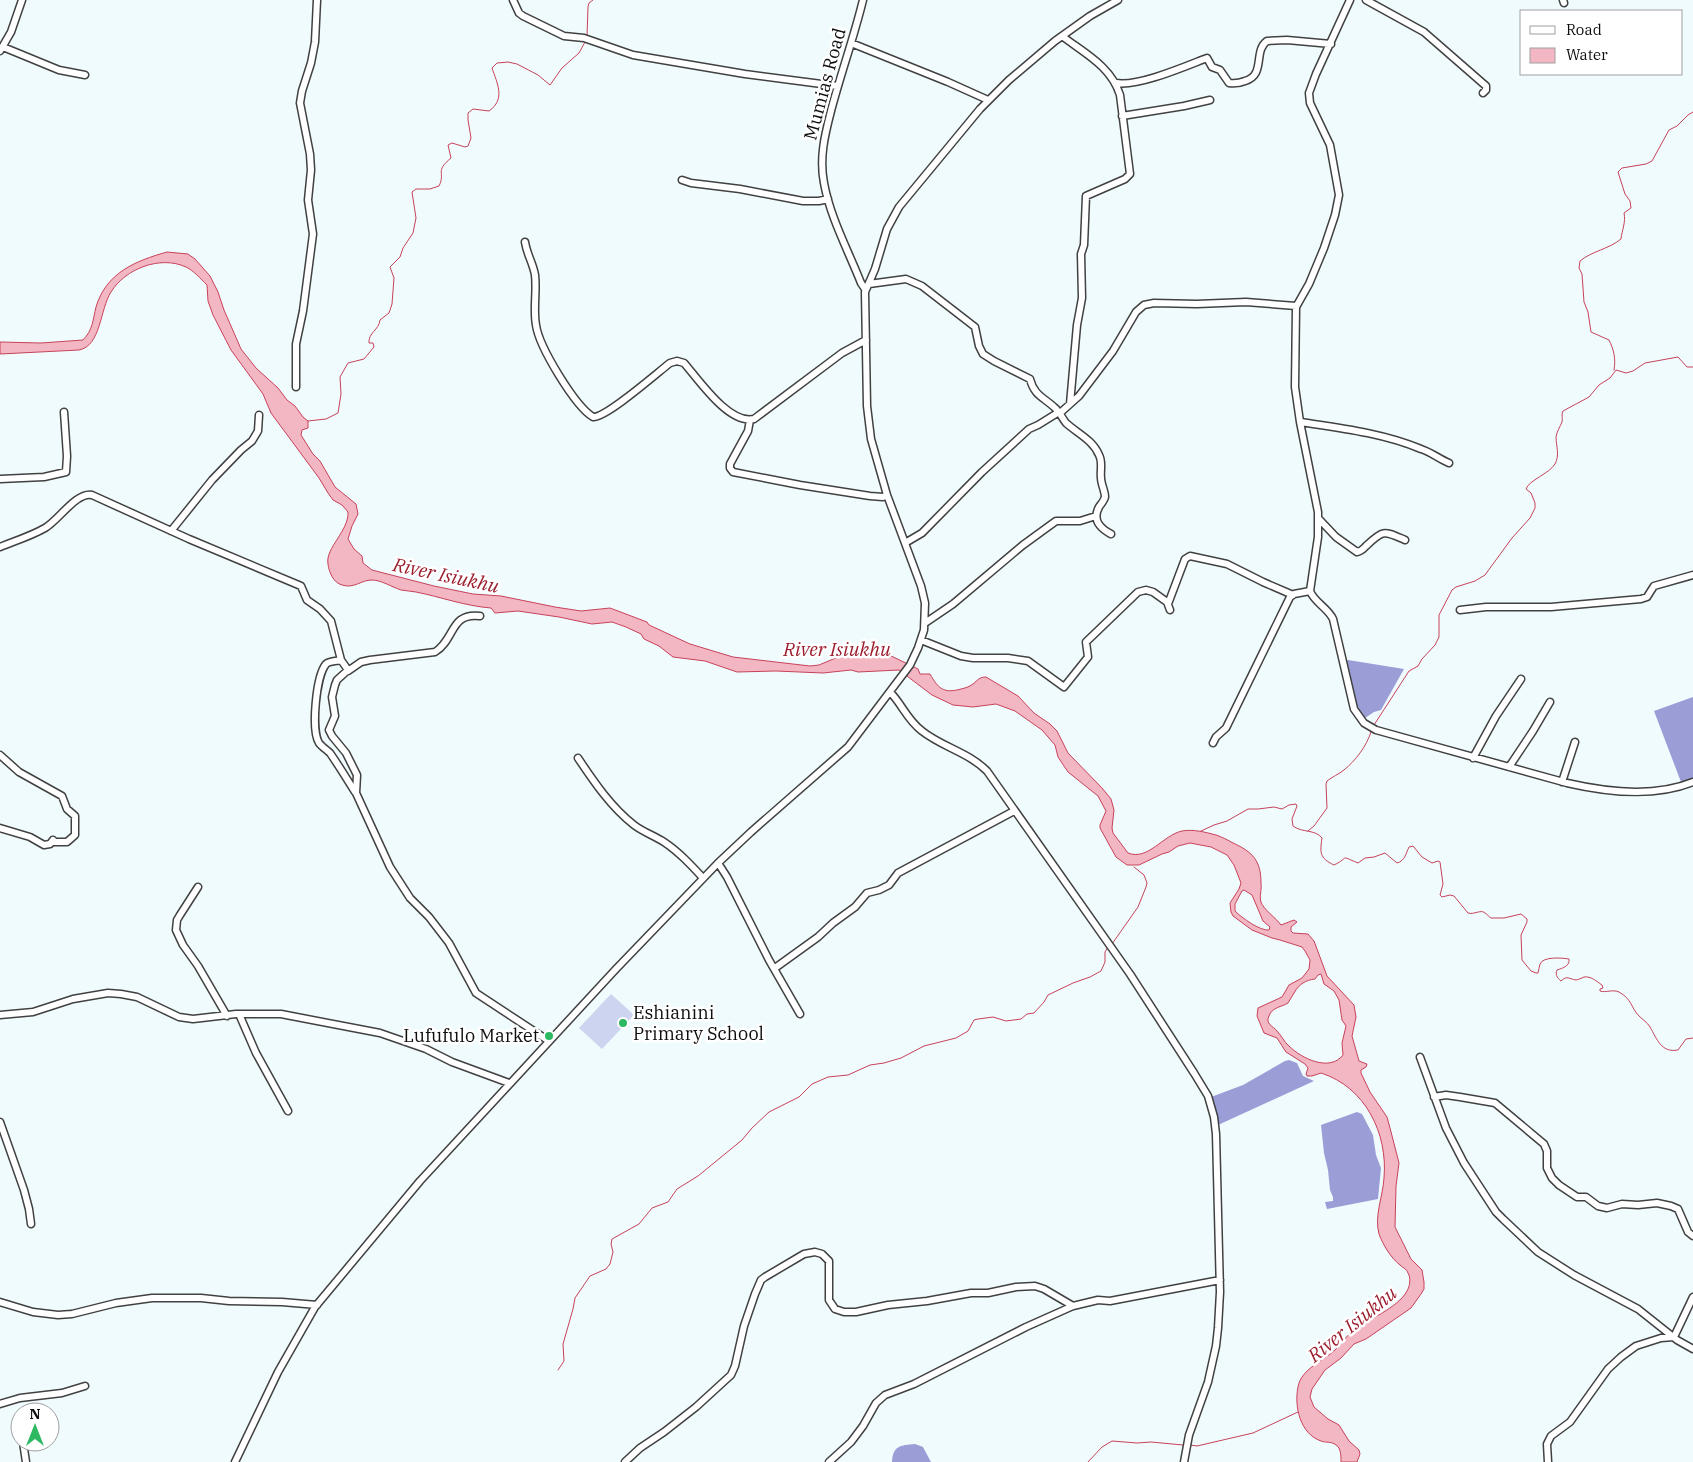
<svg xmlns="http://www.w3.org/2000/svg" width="1693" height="1462" viewBox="0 0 1693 1462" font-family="'IBM Plex Serif',serif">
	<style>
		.forest { fill: #9b9dd7 }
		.pitch { fill: #cdd4ef }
		.water { fill: #f3b7c3; stroke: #c74259; fill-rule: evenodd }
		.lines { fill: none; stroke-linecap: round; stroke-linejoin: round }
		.stream { stroke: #c74259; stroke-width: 1 }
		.minor-casing { stroke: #414141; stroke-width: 9 }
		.minor { stroke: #fff; stroke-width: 6 }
		.poi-dot { fill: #2db862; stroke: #fff; stroke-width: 2 }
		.labels { text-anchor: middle; stroke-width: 5; stroke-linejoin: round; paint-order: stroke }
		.street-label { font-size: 18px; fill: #0e0e0e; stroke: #fff }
		.poi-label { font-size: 18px; fill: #0e0e0e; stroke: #fff; text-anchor: start }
		.water-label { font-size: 19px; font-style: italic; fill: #9b1d2e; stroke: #fff }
	</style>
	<rect width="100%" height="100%" fill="#f0fbfe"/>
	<path class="forest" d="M1348,660L1404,669L1381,710L1374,712L1365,718L1358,714L1345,661Z
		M1693,697V778L1681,782L1654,711Z
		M1289,1060L1297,1063L1303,1076L1314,1081L1218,1125L1211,1097L1243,1085L1285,1061Z
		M1357,1112L1362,1114L1373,1135L1376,1155L1381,1168L1378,1199L1327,1209L1325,1202L1333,1201V1197L1330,1190L1328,1170L1324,1153L1321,1125Z
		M915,1444L923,1447L931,1462H892C893,1446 900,1445 915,1444Z"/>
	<path class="pitch" d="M611,994L634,1015L602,1049L579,1028Z"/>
	<path class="water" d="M167,252L188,254L195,259L210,276L218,292L224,310L241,349L256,368L278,388L287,400L295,406L303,417L308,421V428L302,430L301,435L313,454L320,461L335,487L356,504L358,514L352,526L348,539L354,549L362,556L363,563L372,570L434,586L473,594L501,596L555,607L581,611L610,608L647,622L649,625L690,644L733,657L810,666L819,665L838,657L881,651L918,669L920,674H930C938,688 943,694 961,689C965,688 969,687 973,684C978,680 979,677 986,677L1018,696L1034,713L1050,724L1057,731L1068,753L1102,788L1111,799L1114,810L1112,828L1113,833L1128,853C1148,861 1163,835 1182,831C1193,829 1205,832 1216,835C1222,837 1228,840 1233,843C1253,852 1261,861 1261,883C1262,889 1259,897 1261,902C1263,909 1276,918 1281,925L1294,920L1297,922L1291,927V931L1293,933L1308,934L1314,941L1327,976L1354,1005L1356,1017L1352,1036L1359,1061L1367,1064L1366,1067L1361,1070V1073L1370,1092L1387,1117L1390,1128L1399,1163L1396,1186L1395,1227L1411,1259L1422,1270L1424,1282V1289L1421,1294L1411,1308L1366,1339L1354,1344L1341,1358L1325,1370L1312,1389L1310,1397L1314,1407L1328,1419L1339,1425L1349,1441L1359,1450L1360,1454L1357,1462H1341C1341,1456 1341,1448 1336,1445C1331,1441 1326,1443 1321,1441C1300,1434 1294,1406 1298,1387C1301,1369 1323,1361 1335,1350C1341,1344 1346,1336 1353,1331C1368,1319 1398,1308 1407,1291C1410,1286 1411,1278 1408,1273C1407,1269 1403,1268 1400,1265C1391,1258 1383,1245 1379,1234C1374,1216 1383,1196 1384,1178C1388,1133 1365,1087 1321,1073L1312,1076H1307L1306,1074L1308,1068L1305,1064L1286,1052L1277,1038L1264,1033L1257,1016L1258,1008L1282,997L1289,985L1302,978L1309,969L1310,960L1305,951L1302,947L1280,940L1272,938L1252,930L1233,916L1231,912L1230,903L1239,889L1241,883L1234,865L1227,855L1211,847L1190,843L1178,846L1169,852L1162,854L1139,865H1127L1116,857L1100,828V825L1106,811L1098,796L1068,772L1058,757L1055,745L1042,730L1015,711L996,704L973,707L953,705L932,695L899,670L858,672L851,670L823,673L776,671L737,672L705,661L673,657L659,646L644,639L641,634L626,627L612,622L592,624L559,617L518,611L495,613L491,608C465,606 441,597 416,592C411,591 406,591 401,590C392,587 381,580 372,580C361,580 354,589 342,585C334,583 329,573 328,564C325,548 349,531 348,512L342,505L333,500L328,493L319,478L271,413L263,394L231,350L213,315L208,301L207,285C200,278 194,271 186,267C160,255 125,269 111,292C100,309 101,346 79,350L0,354V342L41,343L83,340C93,330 93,319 96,307C106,273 135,261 167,252ZM1244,890L1252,895L1263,921L1270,927L1269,930C1260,931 1242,918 1235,911V904L1242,891ZM1321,974L1324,984L1334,991L1339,1000L1342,1020L1346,1026L1342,1043L1343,1055C1330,1072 1302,1059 1289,1046C1284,1042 1282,1036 1277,1031C1273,1026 1265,1024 1269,1016C1272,1007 1282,1007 1288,1003C1290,1000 1292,996 1294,993C1299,984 1306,980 1315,979L1318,975Z"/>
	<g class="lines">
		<path class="stream" d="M587,36L588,7L589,3L593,0
			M1614,370C1616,359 1614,350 1609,340L1591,332L1588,312L1584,302L1582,274L1579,268L1580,261C1592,251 1609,249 1621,239C1622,230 1626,222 1624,213L1631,208L1630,201L1625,194L1618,172L1622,168L1646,164L1652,161L1669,130L1677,126L1688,115L1693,112
			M308,421L326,419L338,413L341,394L340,377L348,363L364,359L374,347L373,343H369C368,333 379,330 380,320L389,313L392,304L394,278L390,267L400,257L403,248L413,233L416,218L412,192L416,189H430L439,186C446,172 434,172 451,158L448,145L452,143L465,147L468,146L471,138L468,120V113L473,109L489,111C506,99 497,83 492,68L497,63L508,62L517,64L538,75L550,85L562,68L579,53L585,42
			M1374,725L1409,671L1418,666L1422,659L1435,645L1439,637V615L1452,590L1456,587L1475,581L1485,575L1512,538L1530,518L1535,508V503L1531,493L1526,489C1529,480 1549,474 1555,464C1560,455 1556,446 1556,437C1557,431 1560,427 1562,422C1563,418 1561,415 1563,411L1589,397L1599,385L1610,378L1616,370L1626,373L1633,371L1645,363L1678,357L1687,367H1693
			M1201,831L1214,825L1227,821L1248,809H1258L1274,807L1282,809L1289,805L1296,804L1297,806L1292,819L1293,826C1302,833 1315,829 1322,838C1320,852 1319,858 1334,865C1351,857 1338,855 1358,863L1365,858L1374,857L1385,853L1397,863C1405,861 1406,853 1409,847L1413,846L1422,857L1432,863L1438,861L1440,862L1443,884L1440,895L1442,897L1450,895L1454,896L1468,913C1474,915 1481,909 1485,913C1487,914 1489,917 1491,918H1504L1521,914L1527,919V922L1521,935L1522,960L1531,971L1536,973H1538C1539,970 1539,967 1540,964C1543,956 1563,958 1569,959C1570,966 1563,968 1557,970C1555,974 1557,978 1561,981C1567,975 1569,979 1576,980C1577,980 1582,978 1584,977C1591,976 1596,981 1602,985L1603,988L1600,989V991C1606,993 1612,989 1619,992C1632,999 1631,1008 1639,1016C1643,1020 1647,1022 1650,1027C1657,1039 1661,1053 1678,1050L1686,1039L1693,1038
			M1308,831L1314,826L1327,808L1326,784L1327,781C1332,777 1339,774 1344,770C1356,760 1366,747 1371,732
			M1112,944L1138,907L1146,887L1147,883L1144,875L1134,867
			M558,1370L564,1361L563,1344L573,1309L575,1298L590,1276L606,1269L610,1264L613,1252L611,1244L612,1239L639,1224L652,1208L668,1202L677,1189L698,1176L742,1140L752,1128L769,1112L799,1097L812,1084L828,1077L848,1075L870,1065L884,1063L901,1058L924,1046L956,1038L968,1031L974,1020L978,1019L993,1017L1006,1021L1021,1019L1027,1014L1034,1013L1044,1002L1048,995L1073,983L1090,977L1101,971L1105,962V952L1108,947
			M1190,1445L1197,1446L1253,1433L1298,1412
			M1088,1462L1102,1447L1112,1441L1137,1443L1151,1442L1183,1445"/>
		<g class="minor-casing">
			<path id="minor" d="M513,0L519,13L523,16L564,36L584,38L633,55L745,74L837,86
				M863,0C854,37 841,73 831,111C825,134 819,158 824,183C830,217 848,250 861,283L865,289
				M1350,0L1316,74L1309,93L1310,103L1330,145L1339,195L1335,215L1324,248L1309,284L1296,307L1295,387L1300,422L1318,512V537L1310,591C1314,602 1328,608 1333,619L1354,709L1364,723L1376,730L1567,783C1606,792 1654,798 1693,782
				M1366,0L1424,32L1486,86V90L1483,93
				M1563,0L1564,3
				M1062,36C1084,53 1111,66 1120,95L1130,174L1125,179L1086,196L1084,245L1081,254L1082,298L1077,325L1070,404
				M851,43L948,82L988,100
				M3,47L59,70L85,75
				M0,51L11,32L22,0
				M1116,83C1138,87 1186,66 1207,58L1212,67L1220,70L1229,83C1235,84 1240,83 1245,81C1266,75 1253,51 1267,41L1287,40L1331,44
				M1122,116L1184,106L1210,100
				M682,180L691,183L740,189L803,201H819L828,199
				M525,242C527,255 533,263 535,275C537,292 533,309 536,325C539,347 575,406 593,417C606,418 657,373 670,363L677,361L684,363C699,380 729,425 754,419L842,353L866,340
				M869,284L906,279L922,286L975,327L979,346L983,354L994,361L1030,379C1034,395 1043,397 1054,407C1060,412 1062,418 1066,423C1077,433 1093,440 1099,455C1103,462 1100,470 1101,478C1101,484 1105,491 1105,497C1104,501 1101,504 1099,507C1092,520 1100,528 1111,534
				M296,387V344L303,311L313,234L308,200L311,170L310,154L300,103L302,91L311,63L315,42L317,0
				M1060,413L1079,396L1113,351L1136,312L1144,305L1154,303L1197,304L1246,302L1296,306
				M750,420L748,431L730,464V468L733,472L800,485L870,496L883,497L887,495
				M1300,422C1340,428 1383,433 1421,449C1431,452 1439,459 1449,463
				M0,479L44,477L66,472L67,456L64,412
				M1318,518L1336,537L1357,552C1362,551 1363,549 1366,546C1384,529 1384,531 1405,540
				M171,531L212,480L241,450L252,441L258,431L259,415
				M905,543L922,533L982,472L1029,429L1038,425L1059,412
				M0,547C15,541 31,536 45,528C59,520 76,492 92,495L189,539L301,586L307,600L320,609L331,621L341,660L348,670L337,680L335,685L332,697L335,716L329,730L332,736L346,753L357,775L356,793L390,867L410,898L429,917L449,943L476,993L549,1041
				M1168,604L1185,559L1190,556L1227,564L1263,582L1293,595
				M1460,610L1486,607H1551L1641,599L1647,597L1654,586L1693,575
				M925,623L953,604L1023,545L1056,521H1080L1096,516
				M921,640L961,656L973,658H1008L1028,661L1064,687L1088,657L1086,642L1138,592L1146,590L1153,592L1167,602L1170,610
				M341,660C337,661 329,661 326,664C316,676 311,730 319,743C322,747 327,750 330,753C339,766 347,779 355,792
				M348,671L361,662L370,660L435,652C455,640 450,612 480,616
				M890,692C902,704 907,720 922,731C942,747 968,752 987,771L1130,974L1194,1073L1208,1096L1214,1117L1216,1134L1220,1292L1218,1328L1216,1346L1208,1382L1189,1435L1184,1462
				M1213,743L1216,737L1226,728L1290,597L1294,594L1310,591
				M0,755L19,772L62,796L67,809L75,816V835L67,842H52
				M578,758C594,782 611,807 634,825C643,832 655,836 664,842C679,852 691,865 703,878
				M1473,758L1496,716L1521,679
				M1509,767L1533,731L1550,702
				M1562,782L1575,742
				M0,828L30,837L44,845L50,844L53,840
				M718,863L727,877L769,960L800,1014
				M198,887L180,915L177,920L176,930L183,945L198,966L227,1016
				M775,968L818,937L833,923L855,907L867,893L879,890L889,885L898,873L1014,811
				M239,1014L256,1053L288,1111
				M0,1015L33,1012L73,999L108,993L121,994L137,997L179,1017L193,1019L236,1014H281L380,1033L426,1049L452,1062L509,1083
				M1420,1057L1446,1128L1464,1163L1496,1212L1503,1219L1538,1252L1574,1275L1638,1309L1677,1340L1693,1349
				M1434,1097L1446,1095L1460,1097L1495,1103L1544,1144L1547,1151V1168L1552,1178L1559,1185L1577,1197H1586L1598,1206L1607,1208L1622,1204L1638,1205L1657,1203L1671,1206L1678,1209L1688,1232L1693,1236
				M0,1122L24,1190L29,1209L31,1224
				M0,1302L33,1312L58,1315L72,1314L116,1303L152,1298H201L229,1301L282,1302L317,1305
				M0,1404L20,1398L62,1393L85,1386
				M23,1442L26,1462
				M235,1462L278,1372L315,1307L420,1181L616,969L718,863L751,832L848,747L910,665L918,648L924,630L925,603L921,586L887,495L871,439L867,406L865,292L875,269L887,229L899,207L980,109L1009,80L1055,41L1090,16L1118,0
				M625,1462L640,1448L664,1432L696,1407L731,1375L735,1366L744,1326L755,1294L761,1280L765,1277L804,1254L815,1252L822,1254L829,1261V1300L835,1309L844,1312H856L888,1305L927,1301L971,1293H988L1016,1287L1035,1286L1044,1289L1073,1306
				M829,1462L851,1442L863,1426L876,1403L885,1395L914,1384L1026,1327L1073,1306L1098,1300L1110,1301L1220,1280
				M1548,1462L1547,1444L1551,1436L1570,1422L1608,1369L1621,1357L1636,1346L1661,1338L1674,1337L1693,1297"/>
		</g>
		<use href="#minor" class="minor"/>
	</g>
	<g class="poi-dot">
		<circle cx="623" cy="1023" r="5"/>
		<circle cx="549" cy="1036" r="5"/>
	</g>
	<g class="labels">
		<g class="street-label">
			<text transform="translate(825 84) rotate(-75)" y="6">Mumias Road</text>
		</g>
		<g class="poi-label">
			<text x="633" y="1019">Eshianini<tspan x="633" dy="21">Primary School</tspan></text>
			<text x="539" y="1042" text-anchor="end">Lufufulo Market</text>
		</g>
		<g class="water-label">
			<text transform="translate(446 575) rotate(12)" y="7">River Isiukhu</text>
			<text x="837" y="656">River Isiukhu</text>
			<text transform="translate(1352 1324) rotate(-39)" y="7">River Isiukhu</text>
		</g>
	</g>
	<rect x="1520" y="10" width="162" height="65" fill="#ffffff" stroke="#9f9f9f"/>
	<rect x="1530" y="26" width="25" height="8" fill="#ffffff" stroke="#9f9f9f"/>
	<text x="1566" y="35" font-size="15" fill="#0e0e0e">Road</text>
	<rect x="1530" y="48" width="25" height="15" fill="#f3b7c3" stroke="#9f9f9f"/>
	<text x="1566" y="60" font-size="15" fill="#0e0e0e">Water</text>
	<g transform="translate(35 1427)"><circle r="24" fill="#ffffff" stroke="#9f9f9f"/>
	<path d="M0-4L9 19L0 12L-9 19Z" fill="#2db862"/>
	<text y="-8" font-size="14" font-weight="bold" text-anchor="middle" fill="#0e0e0e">N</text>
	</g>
</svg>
